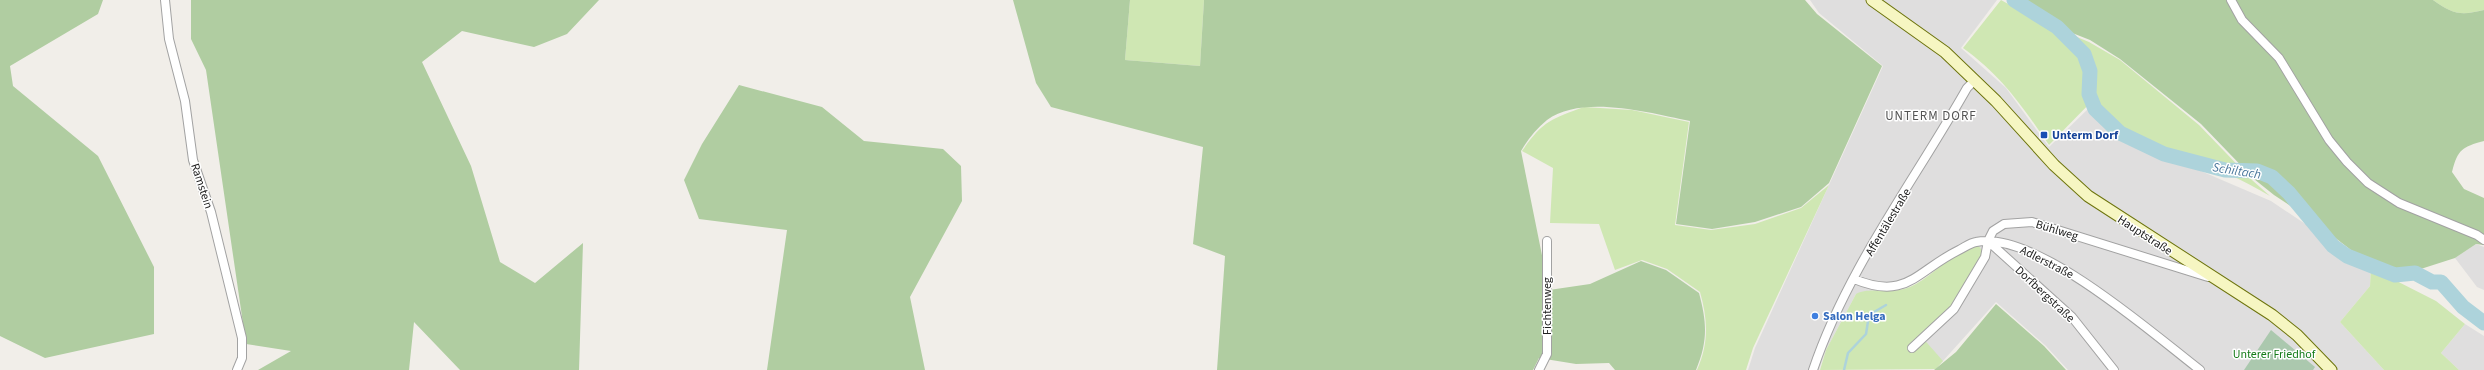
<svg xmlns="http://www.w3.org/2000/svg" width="2484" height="370" viewBox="0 0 2484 370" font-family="'Source Sans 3',sans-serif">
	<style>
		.residential { fill: #dfdede }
		.grass { fill: #cfe7b3 }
		.forest { fill: #b0cda1 }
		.cemetery { fill: #abc8ae }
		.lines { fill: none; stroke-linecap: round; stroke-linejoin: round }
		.stream { stroke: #add3db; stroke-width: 2.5 }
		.river { stroke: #add3db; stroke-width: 15 }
		.street-casing { stroke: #a2a2a2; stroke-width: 10 }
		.secondary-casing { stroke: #6d740d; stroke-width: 13 }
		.street { stroke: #fff; stroke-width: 8 }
		.secondary { stroke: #f6f6c2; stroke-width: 11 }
		.transit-dot { fill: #1a4fb4; stroke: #fff; stroke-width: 1.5 }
		.shop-dot { fill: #3f7fe0; stroke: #fff; stroke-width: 1.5 }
		.labels { text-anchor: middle; stroke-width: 3; stroke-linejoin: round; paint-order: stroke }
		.transit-label { font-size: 12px; font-weight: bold; fill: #164399; stroke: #fff; text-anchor: start }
		.street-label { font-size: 12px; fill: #212121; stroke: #fff }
		.shop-label { font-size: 12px; font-weight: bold; fill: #366cbe; stroke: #fff; text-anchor: start }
		.park-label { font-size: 12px; fill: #147b18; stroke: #fff }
		.neighbourhood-label { font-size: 13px; letter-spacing: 1px; fill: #545454; stroke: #fff }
		.water-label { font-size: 13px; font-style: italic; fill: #4c789c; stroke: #fff }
	</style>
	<rect width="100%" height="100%" fill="#f1eee9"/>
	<path class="residential" d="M1810,0H1997L1961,48L2006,88L2049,147L2089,108L2119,136L2271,201L2371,268L2370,286L2340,322L2384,370H2068L2046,346L1996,302L1942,362L1921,336L1957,254L1908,288L1856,294L1826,350L1819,370H1748L1755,348L1883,66L1819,13Z
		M2476,244L2484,247V290L2477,287L2455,258Z
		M2465,324L2484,336V370H2459L2441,353Z"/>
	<path class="grass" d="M1130,0H1204L1200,66L1125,60Z
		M2001,0L2041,22L2089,42L2120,60L2199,125L2252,180L2270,196C2256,188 2242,180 2227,174C2186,157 2115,143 2094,99L2049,145C2022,106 2002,76 1963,48Z
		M2433,0H2484V10C2460,16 2453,14 2433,0Z
		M1584,107L1632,110L1689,122L1675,225L1711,230L1755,224L1801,208L1829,185L1753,348L1746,370H1697C1709,343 1708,320 1700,292L1667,269L1642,260L1615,270L1599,224L1550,223L1553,168L1522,151C1543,121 1551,119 1584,107Z
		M1978,245L1983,252L1981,258L1947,313L1921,336L1943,361L1936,369L1820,370L1826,350L1856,294C1868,286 1892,295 1910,287C1934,276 1951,252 1978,245Z
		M2371,268L2436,301L2465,324L2441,353L2459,370H2384L2340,322L2370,286Z"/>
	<path class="forest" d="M0,0H103L98,14L10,66L13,86L98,156L154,267V334L45,358L0,336Z
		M191,0H599L567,34L534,47L462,31L422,62L471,166L500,262L535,283L583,243L579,370H460L414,322L409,370H258L291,351L246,344L206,70L191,39Z
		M1013,0H1130L1125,60L1200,66L1204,0H1805L1817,14L1882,66L1829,183L1801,207L1755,222L1712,229L1676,224L1690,121C1649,113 1583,94 1547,120C1536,129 1528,139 1521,151L1549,290L1590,284L1641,261L1666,270L1699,293C1707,323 1708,341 1696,370H1615L1609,363L1576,364L1539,358L1533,370H1217L1225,256L1193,244L1203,147L1051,107L1036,83Z
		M2007,0H2433C2453,14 2460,16 2484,10V141C2462,147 2458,149 2452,172L2464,189L2484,198V245L2476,244L2455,258L2402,275L2373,263L2351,250L2312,220L2274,195L2254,179L2201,124L2120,59L2090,40L2042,21Z
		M739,85L822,107L864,141L943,149L961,166L962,201L910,297L925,370H767L787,230L699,219L684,180L702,144Z
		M1996,304L2044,346L2066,370H1934L1956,352Z"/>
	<path class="cemetery" d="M2271,330L2315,367L2313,370H2244Z"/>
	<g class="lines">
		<path class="stream" d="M1844,370L1848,353L1866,334L1869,315L1886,305"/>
		<path class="river" d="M2014,0L2057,27L2084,54L2090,71L2089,94L2095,109L2120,133L2164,154L2225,170L2257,171L2272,177L2289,193L2333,246L2347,256L2395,275L2415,273L2432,282H2441L2463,307L2484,323"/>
		<g class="street-casing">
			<path id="street" d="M165,0L169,39L185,101L193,160L211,212L242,338V358L237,370
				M2231,0L2242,20L2279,58L2329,140L2347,162L2368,183L2399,203L2477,235L2484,240
				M1988,241L2072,317L2114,370
				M1854,279C1907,301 1916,271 1959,250C1965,247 1970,243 1976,242C2036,230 2153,334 2200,370
				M1912,348L1954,309L1985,257L1988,241L1993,231L2004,224L2032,222L2208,277
				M1539,370L1547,354V241
				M1813,370C1847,269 1915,180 1967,88L1975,80"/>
		</g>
		<g class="secondary-casing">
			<path id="secondary" d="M1872,0L1945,52L1996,101L2054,165L2088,196L2272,315L2297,335L2331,370"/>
		</g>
		<use href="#street" class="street"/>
		<use href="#secondary" class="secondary"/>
	</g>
	<rect class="transit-dot" x="2040" y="131" width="8" height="8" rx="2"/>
	<circle class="shop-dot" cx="1815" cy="316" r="4"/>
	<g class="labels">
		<g class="transit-label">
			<text x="2052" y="139">Unterm Dorf</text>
		</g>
		<g class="street-label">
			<text transform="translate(202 186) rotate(72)" y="4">Ramstein</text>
			<text transform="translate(1888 222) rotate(-59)" y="4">Affentälestraße</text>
			<text transform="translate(2057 230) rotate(17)" y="4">Bühlweg</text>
			<text transform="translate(2145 235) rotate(33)" y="4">Hauptstraße</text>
			<text transform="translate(2047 262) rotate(27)" y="4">Adlerstraße</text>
			<text transform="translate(2045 294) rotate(43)" y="4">Dorfbergstraße</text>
			<text transform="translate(1547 306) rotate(-90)" y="4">Fichtenweg</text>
		</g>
		<g class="shop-label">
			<text x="1823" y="320">Salon Helga</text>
		</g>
		<g class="park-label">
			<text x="2274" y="358">Unterer Friedhof</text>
		</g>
		<g class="neighbourhood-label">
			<text x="1931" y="120">UNTERM DORF</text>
		</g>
		<g class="water-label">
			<text transform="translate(2237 170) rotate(9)" y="5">Schiltach</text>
		</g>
	</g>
</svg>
